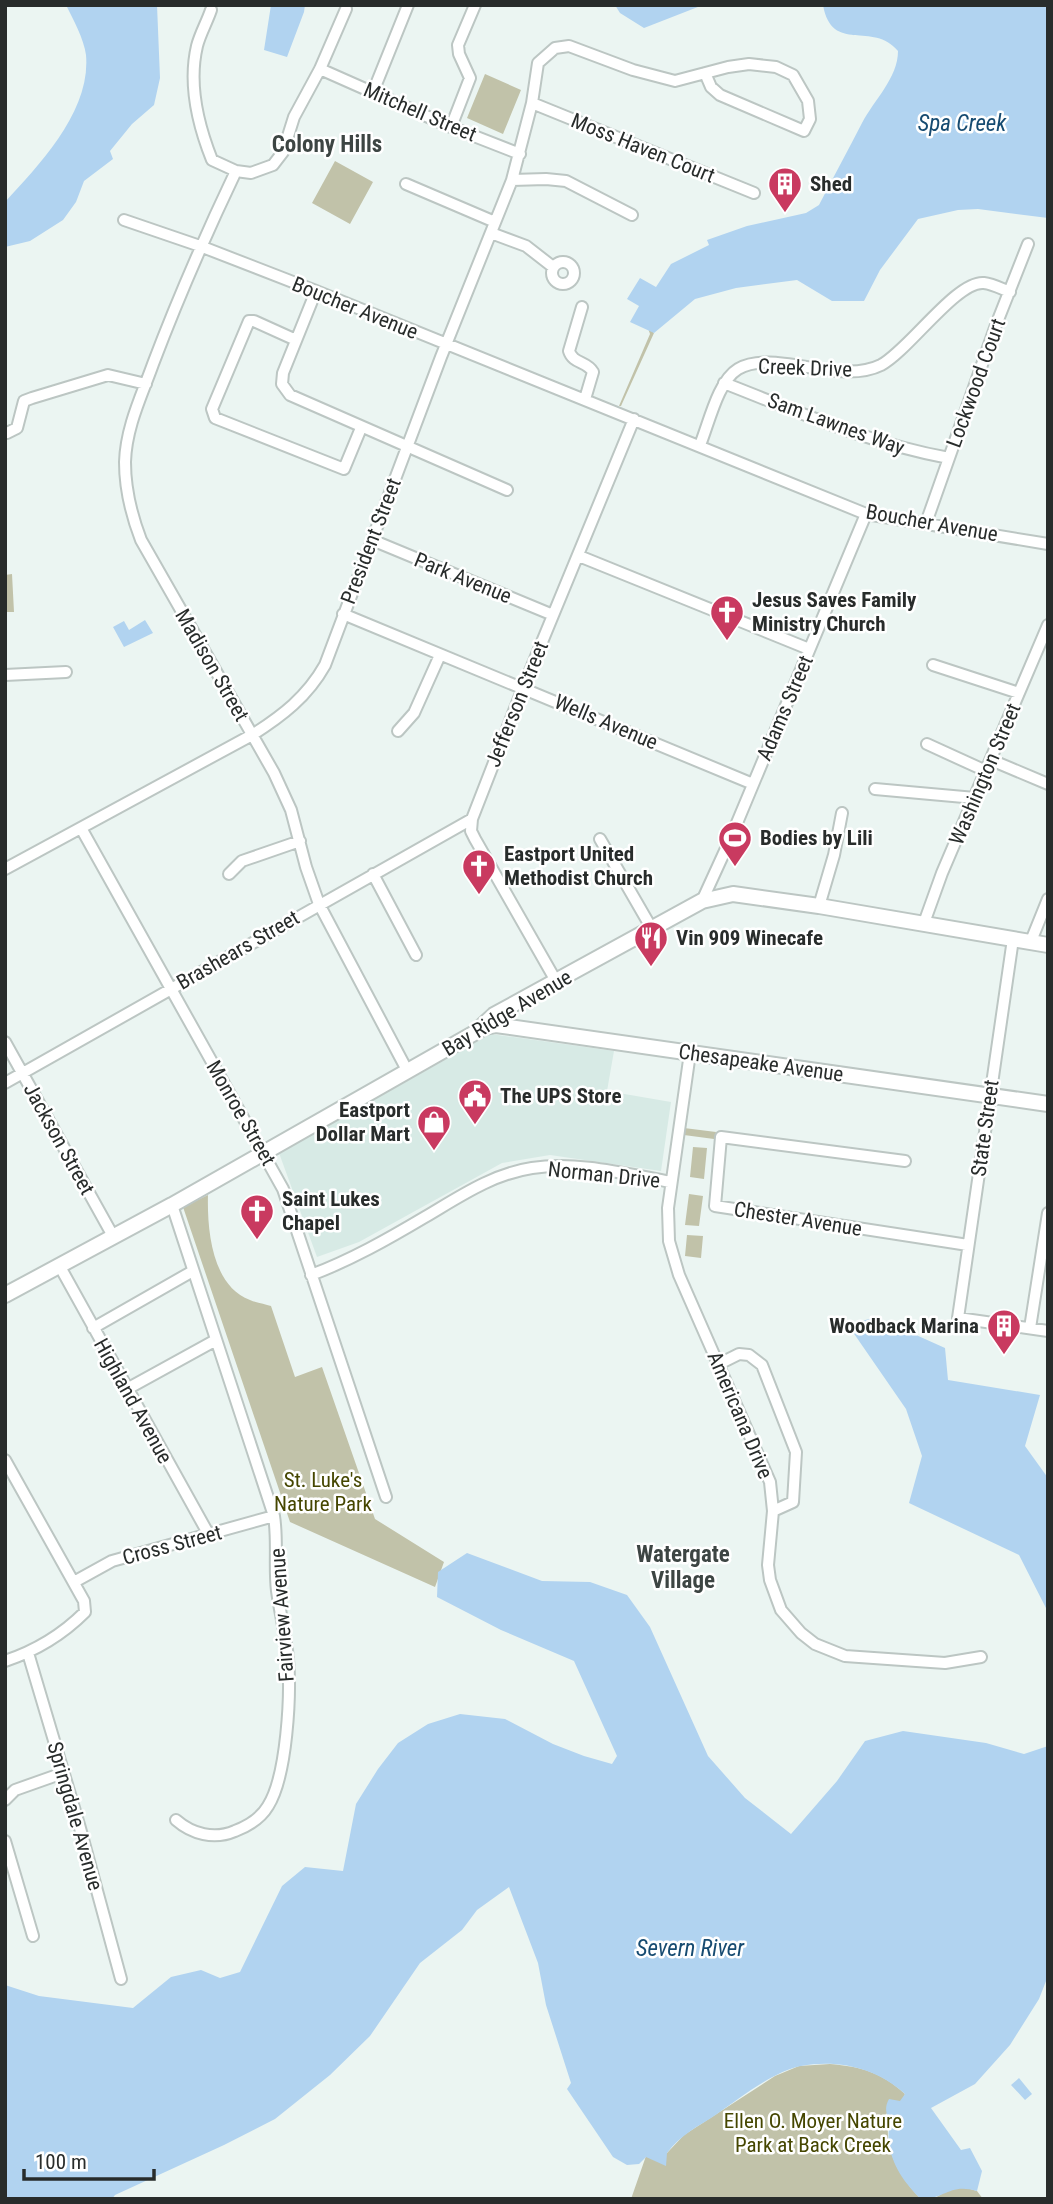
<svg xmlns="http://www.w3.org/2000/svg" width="1053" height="2204" viewBox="0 0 1053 2204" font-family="'Roboto Condensed',sans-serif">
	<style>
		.built { fill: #d7eae5 }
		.green { fill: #c1c2a9 }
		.water { fill: #b1d3f0 }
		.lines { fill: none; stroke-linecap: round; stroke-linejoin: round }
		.street-casing { stroke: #bcc6c3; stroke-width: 14 }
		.secondary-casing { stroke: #bcc6c3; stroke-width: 18 }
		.street { stroke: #fff; stroke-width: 10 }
		.secondary { stroke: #fff; stroke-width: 14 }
		.labels { text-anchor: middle; stroke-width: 5; stroke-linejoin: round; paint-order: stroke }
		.street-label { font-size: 21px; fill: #282c2b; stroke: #fff }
		.poi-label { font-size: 21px; font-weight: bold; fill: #282c2b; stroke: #fff; text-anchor: start }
		.park-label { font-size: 21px; fill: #454600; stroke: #fff }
		.water-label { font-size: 23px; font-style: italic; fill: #164b71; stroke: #fff }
		.neighbourhood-label { font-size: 23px; font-weight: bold; fill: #3d4543; stroke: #fff }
	</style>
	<rect width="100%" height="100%" fill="#ebf5f2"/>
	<path class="built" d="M491,1034L614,1051L607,1091L671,1102L661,1171L550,1155L502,1163L359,1242L317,1257L279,1153Z"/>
	<path class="green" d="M485,74L521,90L503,134L467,118Z
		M335,161L373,182L350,224L312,203Z
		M648,328L654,333L621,406H619L650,334Z
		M12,574L14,612H5V575Z
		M684,1128L716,1132L714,1139L684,1135Z
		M693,1147L707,1148L704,1179L690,1177Z
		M689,1194L703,1196L699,1226L685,1225Z
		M208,1195C207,1230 212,1286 250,1300C257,1303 265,1304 271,1306L295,1377L322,1367L375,1519L444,1562L435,1587L290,1522L183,1207Z
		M687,1235L703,1236L701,1258L685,1256Z
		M830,2064C862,2067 881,2072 905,2094L903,2099L885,2115C889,2125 887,2133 889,2144C893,2165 906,2184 921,2199H631L646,2156L667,2153L684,2135L775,2076L799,2066Z
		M964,2187L977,2191L983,2199H933L952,2188Z"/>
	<path class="water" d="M66,5H157L160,78L154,105L132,124L110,151L113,159L84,181L76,202L63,220L30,241L5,247V202C40,164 91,111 86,55C84,39 73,19 66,5Z
		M271,5H305L304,12L287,57L264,50Z
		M615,5H703L644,28L620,13Z
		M823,5H1048V218L978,209L958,210L918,219L880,270L864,301H832L797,280L736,288L695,299L654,333L630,322L639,306L627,299L640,278L656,287L671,264L709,245L707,240L747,226L806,213L819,205C833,178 848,150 862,123C874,100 898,78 898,51C873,20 832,55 823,5Z
		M145,620L153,633L124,647L113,627L124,621L129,630Z
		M876,1317L945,1348L948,1380L1040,1395L1025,1446L1048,1478V1612L1019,1555L909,1503L922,1456L906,1409L848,1325Z
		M467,1553L542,1581L590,1582L627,1595L650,1627L708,1756L745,1798L791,1834L837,1781L865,1741L903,1731L986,1743L1024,1754L1048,1746V1976L1039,1999L1010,2045L975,2084L931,2108L961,2150L970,2148L982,2171L977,2191C949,2183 946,2199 921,2199C905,2184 891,2164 889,2142C888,2136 889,2131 889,2125C888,2114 883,2110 889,2099L900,2101L905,2094C877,2068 838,2059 801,2066C774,2071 740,2098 717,2114C699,2126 680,2135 667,2153L666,2166L646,2157L639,2164L627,2165L613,2157L567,2089L571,2083L546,2005L538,1963L509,1887L477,1910L462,1930L420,1963L370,2036L330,2075L275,2119L224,2145L115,2195L112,2199H5V1985L39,1996L133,2008L171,1977L201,1970L220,1978L240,1972L282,1886L305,1867L343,1871L356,1804L378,1769L398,1743L428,1724L460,1714L505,1719L553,1744L584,1756L612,1764L617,1756L574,1661L501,1630L437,1597L438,1572Z
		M1019,2078L1032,2094L1025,2100L1011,2085Z"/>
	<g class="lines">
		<g class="street-casing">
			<path id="street" d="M211,10C207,22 200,34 197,46C188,84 198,125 212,160L236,171L251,173L273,165L283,152L294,117L320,69L346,9
				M320,69L451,127L520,154
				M373,92L408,5
				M532,103L754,193
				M451,127L470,78L459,54L458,45L475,5
				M236,171C206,234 178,298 153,364C142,395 126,427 125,462C125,489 131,514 141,540L274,773L291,810L306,867L319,904L408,1072
				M512,180L546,179L566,181L632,215
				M406,184L495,222
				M124,220L200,246L316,291L866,514L1048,544
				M491,233L526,246L553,267
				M552 273a11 11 0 1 1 22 0a11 11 0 1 1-22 0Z
				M316,291L283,373L282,384L290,395L507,490
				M582,307L569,351C573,364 587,361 593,372L585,399
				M296,340L254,321H249L212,409L215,418L344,469L361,428
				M724,383C798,412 871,444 949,458
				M7,433L17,428L24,401L32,398L108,375L146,384
				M700,445C709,423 718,381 738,369C773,348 839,386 881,365C909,350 957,280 984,283C993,284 1002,289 1010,292
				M926,523L996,325L1028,244
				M372,540L553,615
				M579,556L809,649
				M343,614L753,784
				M933,665L1019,693
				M5,675L66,672
				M398,731L414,713L440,655
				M927,744L986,771
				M991,760L1048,784
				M875,789L975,798
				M81,828L283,1189L386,1497
				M600,839L652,929
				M5,869L252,735C282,716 307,697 325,665L441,357L512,180L532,103L538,63L555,48L569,46L633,70L675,81L728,67L749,64L776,67L793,75L808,101L810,119L804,131L720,95L711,87L705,73
				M229,874L242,861L300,841
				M373,874L416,955
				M702,901L729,842L866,514
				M819,906L834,855L842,813
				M924,923L942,873L1048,625
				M1013,939L958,1318L1048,1331
				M1031,941L1048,899
				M556,981L475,839L471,831L472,819L523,688L634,419
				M5,1042L113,1236
				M690,1053L668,1208L669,1241L679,1275L770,1482L773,1511L768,1565L770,1580L781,1610L801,1633L815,1644L845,1656L945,1663L981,1657
				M5,1083L472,819
				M905,1161L721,1137L715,1206L968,1245
				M172,1205L274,1516C278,1541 274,1566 277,1591C280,1613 286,1636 288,1659C291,1695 287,1776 268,1806C261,1818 248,1826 235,1831C214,1840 192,1834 176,1820
				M59,1265L209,1535
				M311,1275C351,1260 388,1239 425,1217C459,1197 492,1174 532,1168C578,1161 626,1174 671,1182
				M93,1328L193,1271
				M1030,1328L1048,1213
				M719,1364L739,1354L749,1355L762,1365L796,1452L793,1502L773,1511
				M127,1389L216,1340
				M5,1460L84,1601L85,1612C63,1634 35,1651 5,1661
				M74,1582L112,1561L274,1516
				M28,1653L80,1828L121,1979
				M5,1800L15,1790L63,1773
				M5,1841L33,1936"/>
		</g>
		<g class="secondary-casing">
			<path id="secondary" d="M480,1028L494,1015L702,901L733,894L819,906L1048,945
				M5,1295L172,1205L485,1027L496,1025L1048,1104"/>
		</g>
		<use href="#street" class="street"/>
		<use href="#secondary" class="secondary"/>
	</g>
	<defs>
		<g id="building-pin" transform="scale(1.75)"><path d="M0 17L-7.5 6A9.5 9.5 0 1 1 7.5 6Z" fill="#c93a60" stroke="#fff"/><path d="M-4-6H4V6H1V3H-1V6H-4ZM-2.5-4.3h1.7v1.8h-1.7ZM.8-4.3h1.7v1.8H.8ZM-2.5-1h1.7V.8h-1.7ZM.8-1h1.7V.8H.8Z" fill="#fff"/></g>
		<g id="church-pin" transform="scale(1.75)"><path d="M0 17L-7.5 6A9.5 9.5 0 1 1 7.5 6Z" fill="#c93a60" stroke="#fff"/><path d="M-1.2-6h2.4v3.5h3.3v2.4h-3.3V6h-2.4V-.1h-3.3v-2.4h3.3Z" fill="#fff"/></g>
		<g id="stadium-pin" transform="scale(1.75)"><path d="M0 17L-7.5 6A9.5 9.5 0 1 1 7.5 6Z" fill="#c93a60" stroke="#fff"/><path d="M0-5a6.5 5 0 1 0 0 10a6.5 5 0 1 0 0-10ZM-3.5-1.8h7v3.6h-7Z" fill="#fff"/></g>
		<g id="restaurant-pin" transform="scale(1.75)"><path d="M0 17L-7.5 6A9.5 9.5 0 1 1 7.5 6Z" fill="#c93a60" stroke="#fff"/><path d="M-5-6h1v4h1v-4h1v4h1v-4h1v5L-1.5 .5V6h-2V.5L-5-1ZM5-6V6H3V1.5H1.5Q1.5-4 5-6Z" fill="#fff"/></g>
		<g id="civic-pin" transform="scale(1.75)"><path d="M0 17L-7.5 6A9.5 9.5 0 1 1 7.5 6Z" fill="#c93a60" stroke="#fff"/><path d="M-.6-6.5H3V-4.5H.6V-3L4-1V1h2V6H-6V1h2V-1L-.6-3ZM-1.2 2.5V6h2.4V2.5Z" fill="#fff"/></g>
		<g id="shop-pin" transform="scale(1.75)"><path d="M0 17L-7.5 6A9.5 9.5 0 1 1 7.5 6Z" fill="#c93a60" stroke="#fff"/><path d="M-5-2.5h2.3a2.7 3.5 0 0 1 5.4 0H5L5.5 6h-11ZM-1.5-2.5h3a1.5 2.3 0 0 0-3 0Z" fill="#fff"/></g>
	</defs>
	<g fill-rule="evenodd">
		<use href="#building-pin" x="785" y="184"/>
		<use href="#church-pin" x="727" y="612"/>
		<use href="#stadium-pin" x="735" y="838"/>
		<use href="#church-pin" x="479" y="866"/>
		<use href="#restaurant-pin" x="651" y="938"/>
		<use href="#civic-pin" x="475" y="1096"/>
		<use href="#shop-pin" x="434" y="1122"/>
		<use href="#church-pin" x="257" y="1211"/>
		<use href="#building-pin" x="1004" y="1326"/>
	</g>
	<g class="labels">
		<g class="street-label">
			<text transform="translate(420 112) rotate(23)" y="7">Mitchell Street</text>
			<text transform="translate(643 148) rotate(22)" y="7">Moss Haven Court</text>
			<text transform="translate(355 308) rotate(22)" y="7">Boucher Avenue</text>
			<text transform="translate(805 368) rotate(2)" y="7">Creek Drive</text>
			<text transform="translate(976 383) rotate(-70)" y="7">Lockwood Court</text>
			<text transform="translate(836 424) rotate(20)" y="7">Sam Lawnes Way</text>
			<text transform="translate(932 523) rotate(10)" y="7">Boucher Avenue</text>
			<text transform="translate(371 541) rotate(-69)" y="7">President Street</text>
			<text transform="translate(463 578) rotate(22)" y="7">Park Avenue</text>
			<text transform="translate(212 665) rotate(60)" y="7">Madison Street</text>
			<text transform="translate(517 704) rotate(-68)" y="7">Jefferson Street</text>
			<text transform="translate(785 708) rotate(-67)" y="7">Adams Street</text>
			<text transform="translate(606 722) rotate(23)" y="7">Wells Avenue</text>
			<text transform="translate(985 774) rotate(-67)" y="7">Washington Street</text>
			<text transform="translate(238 950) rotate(-30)" y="7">Brashears Street</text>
			<text transform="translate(507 1013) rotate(-31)" y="7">Bay Ridge Avenue</text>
			<text transform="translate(761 1063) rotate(8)" y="7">Chesapeake Avenue</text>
			<text transform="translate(241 1113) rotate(60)" y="7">Monroe Street</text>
			<text transform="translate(985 1128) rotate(-82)" y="7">State Street</text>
			<text transform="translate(59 1139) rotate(61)" y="7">Jackson Street</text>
			<text transform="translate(604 1175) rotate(6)" y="7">Norman Drive</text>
			<text transform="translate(798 1219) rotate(9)" y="7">Chester Avenue</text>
			<text transform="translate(133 1401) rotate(61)" y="7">Highland Avenue</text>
			<text transform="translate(740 1415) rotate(67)" y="7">Americana Drive</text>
			<text transform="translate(172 1545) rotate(-15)" y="7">Cross Street</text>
			<text transform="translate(282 1615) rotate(-94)" y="7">Fairview Avenue</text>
			<text transform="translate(75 1816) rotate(74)" y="7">Springdale Avenue</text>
		</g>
		<g class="poi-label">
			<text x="810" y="191">Shed</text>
			<text x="752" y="607">Jesus Saves Family<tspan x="752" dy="24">Ministry Church</tspan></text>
			<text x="760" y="845">Bodies by Lili</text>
			<text x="504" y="861">Eastport United<tspan x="504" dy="24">Methodist Church</tspan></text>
			<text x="676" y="945">Vin 909 Winecafe</text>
			<text x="500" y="1103">The UPS Store</text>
			<text x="410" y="1117" text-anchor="end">Eastport<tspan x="410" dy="24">Dollar Mart</tspan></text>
			<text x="282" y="1206">Saint Lukes<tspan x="282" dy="24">Chapel</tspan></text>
			<text x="979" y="1333" text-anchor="end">Woodback Marina</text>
		</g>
		<g class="park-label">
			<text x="323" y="1487">St. Luke's<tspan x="323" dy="24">Nature Park</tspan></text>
			<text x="813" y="2128">Ellen O. Moyer Nature<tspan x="813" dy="24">Park at Back Creek</tspan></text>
		</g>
		<g class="water-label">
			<text x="962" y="131">Spa Creek</text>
			<text x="690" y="1956">Severn River</text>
		</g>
		<g class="neighbourhood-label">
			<text x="327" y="152">Colony Hills</text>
			<text x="683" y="1562">Watergate<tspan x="683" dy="26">Village</tspan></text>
		</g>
	</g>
	<rect width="1053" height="2204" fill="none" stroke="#282c2b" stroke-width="14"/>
	<path d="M24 2169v10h130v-10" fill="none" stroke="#282c2b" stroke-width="3.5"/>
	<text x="35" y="2169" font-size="21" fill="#282c2b" stroke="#ffffff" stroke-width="5" paint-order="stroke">100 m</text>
</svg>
